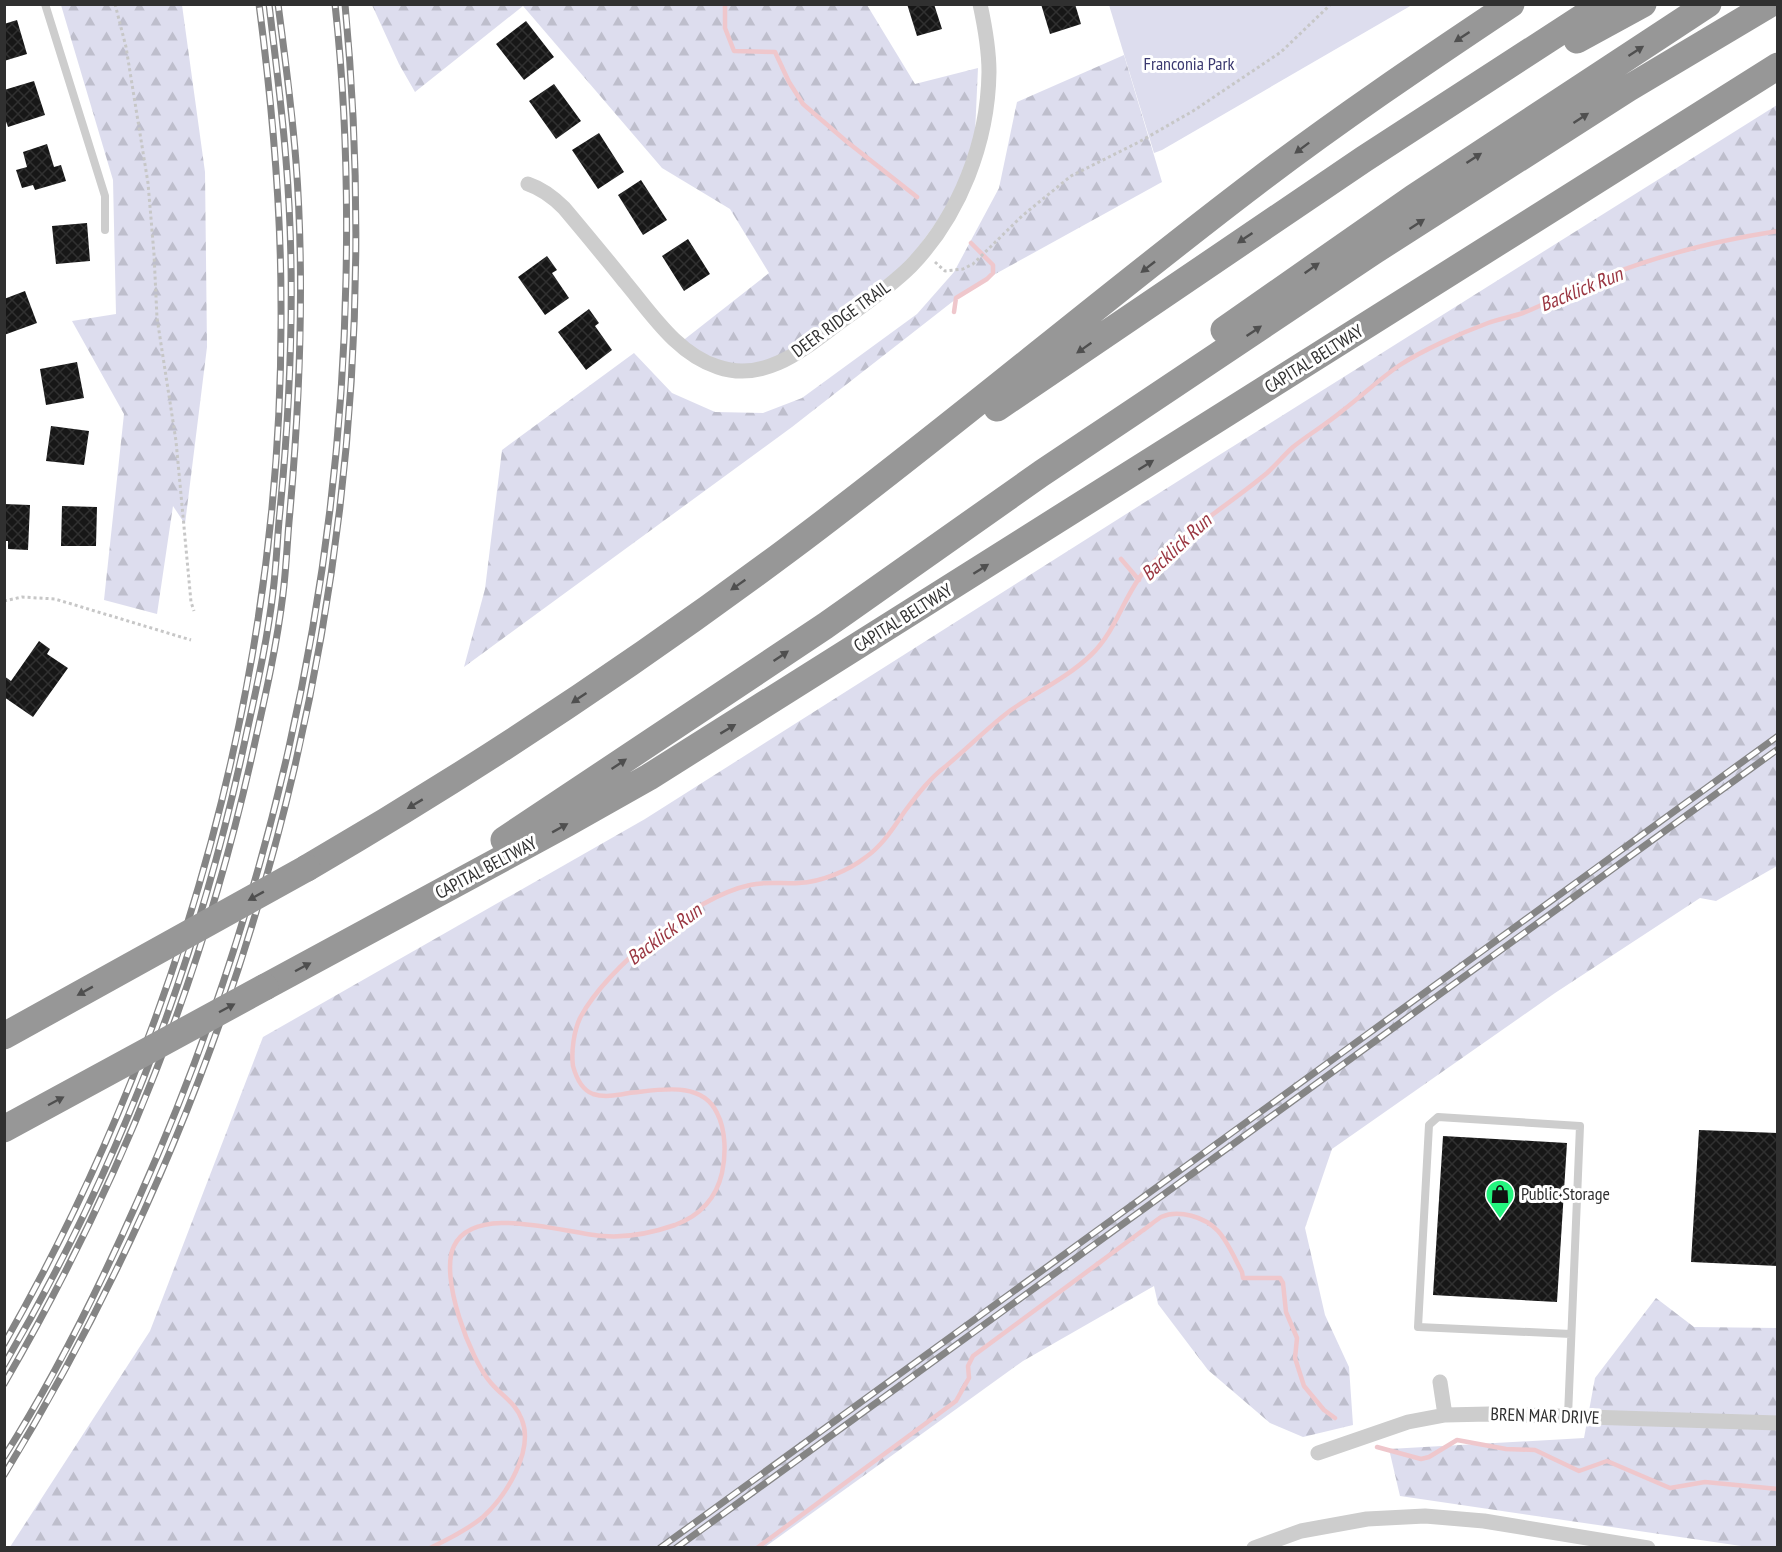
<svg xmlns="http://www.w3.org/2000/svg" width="1782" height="1552" viewBox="0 0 1782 1552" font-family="'PT Sans Narrow',sans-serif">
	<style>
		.forest { fill: url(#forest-firs) }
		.park { fill: #dde }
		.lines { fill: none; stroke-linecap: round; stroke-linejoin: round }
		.stream { stroke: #efc7cc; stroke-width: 4.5 }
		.building { fill: url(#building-cross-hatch) }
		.path { stroke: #c7c7c7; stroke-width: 3; stroke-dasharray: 3 3; stroke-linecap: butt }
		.service { stroke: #cdcdcd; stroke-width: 8 }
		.minor { stroke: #cdcdcd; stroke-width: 15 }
		.motorway { stroke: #979797; stroke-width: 27 }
		.rail-casing { stroke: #858585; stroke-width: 7 }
		.rail { stroke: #fff; stroke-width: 4.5; stroke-dasharray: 14; stroke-linecap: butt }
		.motorway-bridge { stroke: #979797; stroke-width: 27 }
		.oneway { fill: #4f4f4f }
		.labels { text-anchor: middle; stroke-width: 6; stroke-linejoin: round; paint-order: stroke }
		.park-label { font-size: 18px; fill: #3b3970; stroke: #fff }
		.street-label { font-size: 18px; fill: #303030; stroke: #fff }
		.poi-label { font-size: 18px; fill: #303030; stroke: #fff; text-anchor: start }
		.water-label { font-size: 20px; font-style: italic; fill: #9a3641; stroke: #fff }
	</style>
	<defs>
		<pattern id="forest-firs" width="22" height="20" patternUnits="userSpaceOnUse" patternTransform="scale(1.5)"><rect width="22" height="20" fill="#dde"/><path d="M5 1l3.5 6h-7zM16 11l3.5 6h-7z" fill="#bebecc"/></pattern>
		<pattern id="building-cross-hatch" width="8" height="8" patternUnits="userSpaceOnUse" patternTransform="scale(1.5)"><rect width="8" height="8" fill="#171717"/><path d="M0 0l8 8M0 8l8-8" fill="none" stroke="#303030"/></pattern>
	</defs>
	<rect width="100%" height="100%" fill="#fff"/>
	<path class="forest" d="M61,5H182L205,172L207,347L185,524L173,506L157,614L104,600L124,414L72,321L116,314L113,180Z
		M372,5H867L915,84L978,68L975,133L959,191L889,288L762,374L676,346L769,273L730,209L662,168L523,6L415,92L399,64Z
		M1124,55L1162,182L970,288L792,427L464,667L485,589L502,450L634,353L672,393L715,412L763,413L802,398L917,314L954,272L999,188L1017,102Z
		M1777,105V866L1716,901L1700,898L1555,993L1332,1149L1305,1228L1325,1315L1349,1367L1353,1425L1303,1437L1270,1423L1208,1370L1158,1304L1154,1286L1023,1361L765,1547H10L150,1331L263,1037L645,819L1224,452Z
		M1656,1298L1694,1327L1777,1328V1547H1748L1400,1496L1389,1449L1584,1438L1595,1378Z"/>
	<path class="park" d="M1109,5V4L1412,5L1162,150L1154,153Z"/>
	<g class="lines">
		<path class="stream" d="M725,4V28L734,51L775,52L789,82L803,104L846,141L917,197
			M954,312L956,298L987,279L993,273V265L971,243
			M1121,559L1139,580
			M1377,1447L1421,1459L1429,1457L1457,1440L1506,1449L1535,1450L1579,1471L1607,1461L1670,1488L1705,1482L1778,1489
			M430,1548C449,1539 467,1530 483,1517C506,1496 534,1451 522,1420C516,1403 502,1396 491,1383C470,1359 439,1276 454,1246C475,1202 566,1234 603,1236C628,1238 652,1233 675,1225C699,1216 716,1199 722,1173C726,1155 726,1130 717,1113C702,1080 659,1090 629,1093C618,1095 605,1098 593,1094C582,1090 576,1077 573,1066C571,1051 574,1031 580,1018C607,967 694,897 750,885C766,881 782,884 799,883C821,882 848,871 866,857C883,845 893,828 905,811C917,795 930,778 946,766C968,748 988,727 1011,710C1037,692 1068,677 1091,655C1116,631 1123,598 1143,573C1151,564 1161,555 1170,548C1201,521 1236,499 1267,473C1276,465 1284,455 1293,447C1309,434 1327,424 1342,411C1362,396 1379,379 1400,365C1423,350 1461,333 1488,323C1499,319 1511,317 1523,313C1546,304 1567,292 1590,283C1650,257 1713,241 1778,231
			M757,1548L956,1401L969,1378L968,1366L973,1356L1142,1231C1148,1227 1155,1221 1161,1217C1179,1209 1205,1217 1218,1231C1228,1242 1235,1259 1242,1272L1243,1278H1280L1283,1283L1286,1312L1297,1338L1295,1358L1304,1386L1324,1410L1335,1418"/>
	</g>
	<path class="building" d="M907,4H934L942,29L917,36Z
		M1041,4H1075L1081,24L1050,34Z
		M17,20L27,54L4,61V24Z
		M526,21L554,57L524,80L496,44Z
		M34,81L45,115L8,127L4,116V90Z
		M554,84L581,121L556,139L529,101Z
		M599,133L624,172L598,189L572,150Z
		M47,144L54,167L61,165L66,181L35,190L33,185L22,188L16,170L27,167L23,152Z
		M641,180L667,220L643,235L618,195Z
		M87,223L90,261L56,264L52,226Z
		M688,239L710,274L684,291L662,256Z
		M547,256L557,270L552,273L569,298L545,315L518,277Z
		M25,291L37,323L4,335V299Z
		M589,309L599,323L595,326L612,350L586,370L558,332Z
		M77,362L84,398L46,405L40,369Z
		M51,426L89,431L84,465L46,461Z
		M4,504L30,505L28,550L8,549V541H4Z
		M62,506L97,507L96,546H61Z
		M39,641L50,649L47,654L68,668L33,717L4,697V676L11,681Z
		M1699,1130L1778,1133V1266L1691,1262Z
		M1443,1136L1567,1143L1557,1302L1433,1295Z"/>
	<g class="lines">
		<path class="path" d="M115,4L126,47L148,183L154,254L157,318L176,441L191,602L194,611
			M935,262L945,271L963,269L973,264L1022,216L1071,176L1139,142L1193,111L1281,52L1331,4
			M4,601L22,597L55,599L191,640"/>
		<path class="service" d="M45,4L105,196V230
			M1568,1416L1580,1126L1438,1117L1429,1125L1418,1327L1571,1334"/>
		<path class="minor" d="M528,184C543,189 553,197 564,208C585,233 605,257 625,282C651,313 677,354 718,367C762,382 799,353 832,328C859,308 888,289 911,266C960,215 988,142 989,72C989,49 985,27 980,4
			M1440,1382L1445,1415
			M1318,1453L1408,1422L1445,1415L1489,1414L1778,1423
			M1254,1548L1301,1531L1367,1519L1425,1516L1484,1521L1648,1548"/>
		<path class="motorway" d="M1577,40L1643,4
			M1224,330L1413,198L1708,4
			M997,408L1364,159L1603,4
			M504,840L825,626L1042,473L1374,251L1629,88L1770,4
			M307,868C472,772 632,666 785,552C945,433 1096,304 1254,184C1338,120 1424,62 1511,4
			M265,987L566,824L649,777L1778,66"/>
		<g class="rail-casing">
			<path id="rail" d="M4,1344C184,1029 284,667 281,303C281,203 272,104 259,4
				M4,1365C117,1172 197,963 244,745C255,694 267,644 273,592C276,568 277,545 279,521C291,401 296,280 286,160C282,108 275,56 269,4
				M4,1384C122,1181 205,972 255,742C266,693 277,644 283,594C286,570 287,546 289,522C300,402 305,282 296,162C292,109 285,57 278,4
				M4,1457C56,1375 99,1288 138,1200C268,910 340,596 346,278C348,187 345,95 335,4
				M4,1475C275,1031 394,523 345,4
				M660,1548L1778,736
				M676,1548L1778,749"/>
		</g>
		<use href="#rail" class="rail"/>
		<path class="motorway-bridge" d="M4,1036L307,868
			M4,1129L265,987"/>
	</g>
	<defs><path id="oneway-solid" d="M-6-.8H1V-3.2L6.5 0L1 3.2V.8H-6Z" transform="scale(1.5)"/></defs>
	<g class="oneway">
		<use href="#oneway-solid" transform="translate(1462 37) rotate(147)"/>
		<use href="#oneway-solid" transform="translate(1636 51) rotate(-33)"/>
		<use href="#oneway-solid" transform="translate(1581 118) rotate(-33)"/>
		<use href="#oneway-solid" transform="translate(1302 148) rotate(143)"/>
		<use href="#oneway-solid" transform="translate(1474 158) rotate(-33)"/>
		<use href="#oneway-solid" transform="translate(1417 224) rotate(-33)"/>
		<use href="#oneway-solid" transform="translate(1245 238) rotate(146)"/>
		<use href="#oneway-solid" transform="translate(1148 267) rotate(142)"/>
		<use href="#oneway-solid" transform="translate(1312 268) rotate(-35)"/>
		<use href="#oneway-solid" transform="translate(1254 331) rotate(-34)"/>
		<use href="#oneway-solid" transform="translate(1084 348) rotate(145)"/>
		<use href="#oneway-solid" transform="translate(1146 465) rotate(-32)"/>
		<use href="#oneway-solid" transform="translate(981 569) rotate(-32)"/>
		<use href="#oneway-solid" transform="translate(738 585) rotate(145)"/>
		<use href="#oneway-solid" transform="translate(781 656) rotate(-34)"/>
		<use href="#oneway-solid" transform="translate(579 698) rotate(146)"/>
		<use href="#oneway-solid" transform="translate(728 729) rotate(-31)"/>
		<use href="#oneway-solid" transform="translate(619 764) rotate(-34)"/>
		<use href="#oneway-solid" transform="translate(415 804) rotate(149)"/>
		<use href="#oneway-solid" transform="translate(560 828) rotate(-29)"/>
		<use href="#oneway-solid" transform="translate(256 896) rotate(151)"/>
		<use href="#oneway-solid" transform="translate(303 967) rotate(-28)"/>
		<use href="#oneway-solid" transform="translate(85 991) rotate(151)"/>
		<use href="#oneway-solid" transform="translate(227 1008) rotate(-28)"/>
		<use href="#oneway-solid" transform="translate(56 1101) rotate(-28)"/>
	</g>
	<defs>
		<g id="shop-pin" transform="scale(1.5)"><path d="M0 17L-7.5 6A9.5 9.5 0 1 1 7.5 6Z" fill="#24f47e" stroke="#fff"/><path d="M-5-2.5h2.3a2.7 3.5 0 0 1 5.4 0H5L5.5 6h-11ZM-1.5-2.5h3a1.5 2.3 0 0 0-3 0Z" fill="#111"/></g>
	</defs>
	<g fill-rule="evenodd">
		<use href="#shop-pin" x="1500" y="1194"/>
	</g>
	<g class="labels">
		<g class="park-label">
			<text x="1189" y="70">Franconia Park</text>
		</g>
		<g class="street-label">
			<text transform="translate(841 319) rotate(-36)" y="6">DEER RIDGE TRAIL</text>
			<text transform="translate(1314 359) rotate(-32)" y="6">CAPITAL BELTWAY</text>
			<text transform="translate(903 618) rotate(-32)" y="6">CAPITAL BELTWAY</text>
			<text transform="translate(486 868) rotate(-28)" y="6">CAPITAL BELTWAY</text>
			<text transform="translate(1545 1416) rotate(2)" y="6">BREN MAR DRIVE</text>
		</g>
		<g class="poi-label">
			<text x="1521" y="1200">Public Storage</text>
		</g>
		<g class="water-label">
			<text transform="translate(1581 289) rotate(-22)" y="7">Backlick Run</text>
			<text transform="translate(1176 547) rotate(-43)" y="7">Backlick Run</text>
			<text transform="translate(664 934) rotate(-37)" y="7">Backlick Run</text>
		</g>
	</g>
	<rect width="1782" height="1552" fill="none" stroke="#303030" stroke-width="12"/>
</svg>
